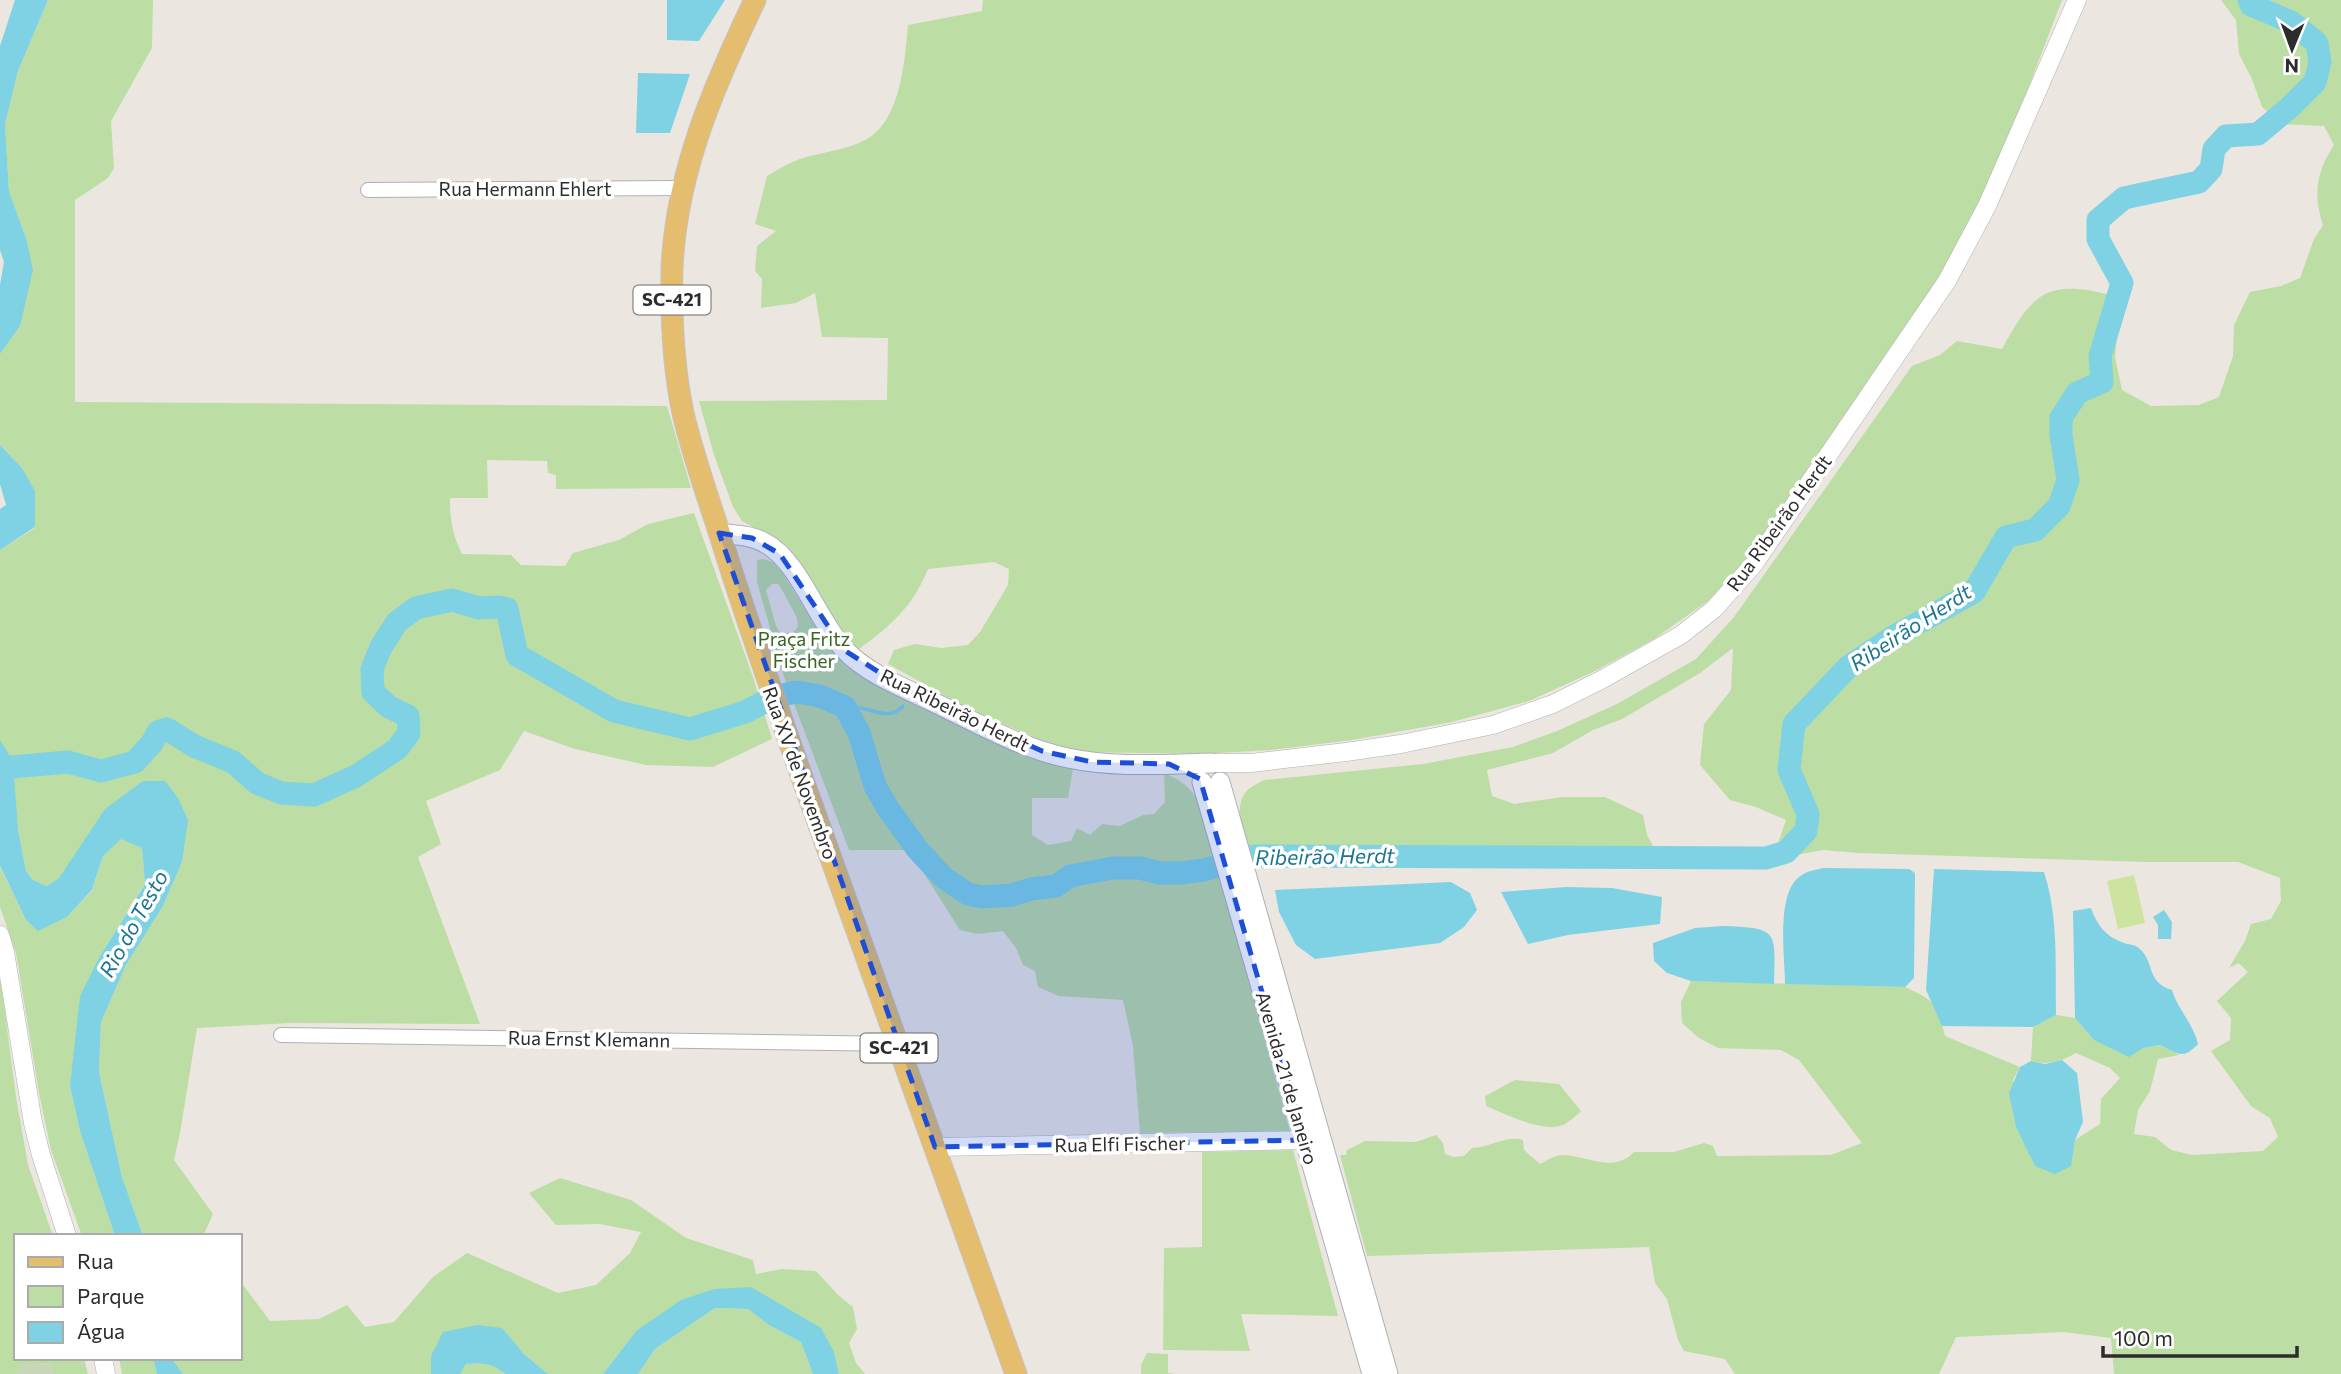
<svg xmlns="http://www.w3.org/2000/svg" width="2341" height="1374" viewBox="0 0 2341 1374" font-family="Commissioner,sans-serif">
	<style>
		.green { fill: #bcdda3; fill-rule: evenodd }
		.cemetery { fill: #c9d5b9 }
		.pitch { fill: #cde3a0 }
		.water { fill: #7ed2e4 }
		.lines { fill: none; stroke-linecap: round; stroke-linejoin: round }
		.stream { stroke: #7ed2e4; stroke-width: 3.5 }
		.river { stroke: #7ed2e4; stroke-width: 23 }
		.minor-casing { stroke: #adb0b7; stroke-width: 16 }
		.tertiary-casing { stroke: #adb0b7; stroke-width: 19 }
		.secondary-casing { stroke: #adb0b7; stroke-width: 21 }
		.primary-casing { stroke: #c4c4c4; stroke-width: 23 }
		.minor { stroke: #fff; stroke-width: 14 }
		.tertiary { stroke: #fff; stroke-width: 18 }
		.secondary { stroke: #fff; stroke-width: 19 }
		.primary { stroke: #e4bd6e; stroke-width: 21 }
		.marked { fill: #1d4ed8; fill-opacity: 0.2; stroke: #1d4ed8; stroke-width: 5; stroke-dasharray: 14 9; stroke-linejoin: round }
		.labels { text-anchor: middle; stroke-width: 7; stroke-linejoin: round; paint-order: stroke }
		.shield { fill: #fff; stroke: #6b6b6b; stroke-width: 2 }
		.shield-label { font-size: 18px; font-weight: bold; fill: #2c2c2c }
		.street-label { font-size: 19px; fill: #2c2c2c; stroke: #fff }
		.park-label { font-size: 19px; fill: #366422; stroke: #fff }
		.water-label { font-size: 21px; font-style: italic; fill: #1b7492; stroke: #fff }
	</style>
	<rect width="100%" height="100%" fill="#ece6e0"/>
	<path class="green" d="M48,0H153L152,48L111,121L114,168L108,178L75,200V402L667,406L691,488L556,489V475L548,473L547,461L487,460L488,498H450C450,519 452,534 462,554L511,555L521,565L565,566L573,553L619,540L648,524L694,513L753,677L772,739L713,767L646,765L575,749L524,731L500,770L426,801L441,844L418,857L480,1024L290,1023L197,1028L180,1133L174,1160L213,1214L203,1236H143L122,1177L99,1072L101,1022L126,965L163,906L182,862L178,798L78,852L59,878L47,886L33,880L26,871L0,740V550L35,528L22,468L0,445V354L20,326L26,238L9,193L5,124L18,71Z
		M983,0H2062L2004,151L1956,249L1893,349L1759,548L1708,601L1654,639L1593,672L1529,701L1452,722L1352,740L1271,750L1201,754L1079,752L1040,740L971,710L888,664L894,650L915,644L941,648L968,645L980,632L1008,585L1009,569L994,562L928,569C913,606 891,626 859,649L849,640L786,545L742,521L733,507L714,455L699,401L887,400L888,338L822,337L815,293L796,303L761,308L762,279L755,271L757,246L776,231L755,224L767,176C777,170 789,163 800,159C822,152 848,150 867,139C901,120 905,59 908,25L982,11Z
		M2221,0H2341V1374H2114L2111,1338L2064,1332L1956,1337L1939,1374H1735L1725,1359L1684,1351L1678,1340L1667,1299L1655,1283L1649,1247L1367,1256L1340,1155H1346L1347,1150L1365,1141L1416,1142L1436,1135L1443,1143L1445,1154L1454,1157L1464,1156L1472,1148C1490,1148 1505,1135 1523,1140L1524,1150L1540,1164C1546,1161 1554,1156 1560,1155C1586,1154 1612,1175 1634,1152H1674L1704,1143L1713,1146L1717,1156L1831,1155L1862,1143L1799,1060L1781,1050L1718,1048L1699,1038L1682,1023L1681,1002L1691,981L1905,987C1935,1001 1936,1002 1945,1036L2020,1067L2013,1080L2028,1150L2035,1166L2073,1151L2075,1140L2100,1124L2101,1099L2120,1078L2110,1068L2076,1053C2060,1062 2049,1065 2031,1061L2033,1027L2056,1015L2075,1018L2094,1040L2143,1048L2160,1045L2179,1055L2158,1059L2150,1091L2138,1110L2134,1134L2155,1137L2171,1150L2192,1155L2263,1151L2278,1137L2270,1118L2251,1106L2211,1051L2230,1040L2231,1018L2217,1001L2248,972L2239,963L2229,968L2245,941L2251,924L2271,919L2281,901L2280,878L2238,862H2148L1859,853L1823,850L1779,858L1776,849L1786,820L1756,807L1730,800L1700,765L1704,724L1731,690L1733,648L1700,673L1622,719L1593,730L1553,753L1487,770L1492,796L1514,804L1563,797H1605L1643,815L1647,835L1658,855L1647,864H1622L1619,856H1490L1459,864L1373,866L1330,860L1253,867C1247,846 1228,805 1250,788C1254,785 1259,783 1264,780L1423,764L1513,747L1557,731L1617,704L1696,659L1734,617L1912,366L1940,355L1957,341L2002,349C2034,290 2048,279 2115,296L2119,311L2115,358L2122,390L2151,406L2199,405L2219,397L2233,356L2234,325L2250,292L2281,286L2300,278L2314,239L2323,225C2313,195 2316,172 2334,145L2324,126L2283,124L2262,107L2252,79L2239,54L2236,20Z
		M763,559L773,562L781,571L821,635L847,667L907,699L1073,769L1068,798H1032V835L1048,845L1071,841L1077,828L1090,835L1102,824L1120,826L1143,815L1154,814L1165,802L1164,773C1181,780 1191,787 1199,803L1290,1131L1140,1133L1133,1046L1123,1000L1059,996L1038,987L1035,971L1023,965L1016,948L1003,931L978,934L960,930L909,850H849L784,677L757,582V560ZM772,584H778L781,588L797,618L798,627L793,632L781,634L776,626L766,590Z
		M121,838L142,848L145,883L100,956L70,1086L80,1131L115,1236H82L51,1150L39,1093L16,953L0,907V867L26,920L38,930L67,917L92,891L103,856Z
		M0,974L16,1097L28,1165L53,1236H16V1358H84L88,1374H53L49,1364L22,1366L17,1374H0Z
		M1515,1080L1559,1084L1581,1111C1576,1116 1569,1122 1563,1125C1541,1133 1506,1114 1486,1106L1485,1096Z
		M1293,1150L1338,1316L1241,1314L1250,1351L1163,1350L1164,1248L1202,1247V1152Z
		M560,1178L631,1200L686,1238L753,1260L756,1274L782,1269L816,1271L838,1295L853,1307L857,1329L849,1343L856,1363L865,1374H839L834,1352L751,1287L636,1331L603,1374H548L524,1354L502,1329L431,1356V1374H183L171,1360L240,1358V1281L270,1321L319,1319L347,1305L365,1327L394,1322L433,1277L467,1253L558,1293L596,1285L630,1253L641,1232L600,1224L556,1225L529,1193Z
		M715,1308L748,1309L769,1325L801,1342L813,1374H638L655,1349Z
		M1147,1353L1168,1354V1373L1176,1374H1141V1365Z
		M119,1358H153L157,1374H122Z
		M483,1363L496,1366L505,1374H460L466,1364Z"/>
	<path class="cemetery" d="M49,1364L53,1374H17L22,1366Z"/>
	<path class="pitch" d="M2134,875L2145,923L2118,929L2107,881Z"/>
	<path class="water" d="M15,0H48L18,71L5,124L9,192L26,238L33,270L20,326L0,354V285L4,262L0,250V46Z
		M667,0H725L699,41L667,40Z
		M638,73L690,74L670,133H636Z
		M0,445L22,468L35,491V527L0,550V509L6,505L0,484Z
		M0,740L13,761L18,830L26,871L33,880L47,886L59,878L105,809L143,781H165L178,798L188,820L182,862L163,906L126,965L101,1022L99,1072L122,1177L143,1236H115L80,1131L70,1086L80,996L100,956L145,884L142,848L121,839L103,856L92,890L67,917L38,931L26,920L0,866Z
		M1823,868L1909,869L1915,873L1914,978L1905,987L1785,984C1785,957 1775,890 1802,875C1807,871 1816,870 1823,868Z
		M1934,869L2044,872C2059,918 2055,968 2056,1015L2033,1027L1942,1026L1926,990Z
		M1451,882L1470,893L1477,910L1464,927L1440,943L1315,959L1296,945L1279,912L1275,890Z
		M1566,887L1612,888L1662,897L1660,924L1568,935L1528,944L1501,892Z
		M2091,908C2097,925 2106,937 2124,943C2130,945 2135,944 2140,949C2155,963 2146,982 2172,990C2178,1010 2193,1023 2198,1044C2183,1060 2178,1054 2160,1045L2143,1048L2129,1057L2094,1040L2075,1018L2073,911Z
		M2164,910L2172,922L2171,939H2158V925L2153,917Z
		M1724,926C1780,928 1775,932 1774,984L1691,981L1667,973L1654,961L1653,943L1695,928Z
		M2062,1060L2077,1073L2083,1122L2075,1140L2071,1166L2055,1174L2035,1166L2016,1127L2009,1093L2020,1067L2031,1061L2045,1064Z
		M751,1287L821,1328L834,1352L839,1374H813L801,1342L769,1325L748,1309L715,1308L655,1349L638,1374H603L636,1331L681,1300L714,1289Z
		M477,1325L502,1328L524,1354L548,1374H505C492,1362 482,1363 466,1364L460,1374H431V1356L443,1332Z
		M153,1358H171L183,1374H157Z"/>
	<g class="lines">
		<path class="stream" d="M845,707C869,704 887,724 903,706"/>
		<path class="river" d="M0,768L68,762L101,771L135,762L152,743L158,732L167,729L194,746L233,762L257,783L281,793L314,795L356,776L397,749L409,733L408,716L389,707L373,692L372,669L381,647L397,622L416,608L452,600L479,608L499,607L507,609L517,655L614,711L690,729L745,712L776,696L797,692L820,696L845,707L859,733L875,786L887,807L918,850L944,878L968,894L983,897L1012,895L1031,889L1056,886L1070,876L1113,868H1140L1160,873H1180L1204,870L1254,856L1766,858L1786,852L1806,831L1808,814L1789,770L1794,724L1849,666L1893,637L1974,592L2006,537L2035,530L2059,506L2068,480L2061,435V418L2077,393L2102,382L2100,356L2122,283L2098,239V220L2124,198L2199,182L2211,169L2214,149L2226,136L2258,134L2289,108L2315,82L2320,62L2317,43L2291,22L2251,5L2249,0"/>
		<g class="minor-casing">
			<path id="minor" d="M368,190L682,188
				M281,1035L898,1044"/>
		</g>
		<g class="tertiary-casing">
			<path id="tertiary" d="M1212,763H1251L1346,752L1401,744L1493,725L1553,704L1601,680L1681,635L1714,609L1754,564L1947,281L1987,206L2077,0
				M0,935L5,952L33,1123L41,1155L67,1236
				M935,1147L1305,1140
				M103,1358L106,1374"/>
		</g>
		<g class="secondary-casing">
			<path id="secondary" d="M719,533C734,535 752,535 765,543C799,561 817,620 844,649C866,673 902,687 931,701C975,722 1020,748 1068,758C1114,768 1165,764 1212,763
				M1202,782L1372,1374
				M1220,782L1388,1374"/>
		</g>
		<g class="primary-casing">
			<path id="primary" d="M755,0C714,86 676,172 672,269C671,316 673,366 683,413C693,456 708,497 721,538C747,622 776,704 805,786C875,982 946,1178 1016,1374"/>
		</g>
		<use href="#minor" class="minor"/>
		<use href="#tertiary" class="tertiary"/>
		<use href="#secondary" class="secondary"/>
		<use href="#primary" class="primary"/>
	</g>
	<path class="marked" d="M719,533L752,538L780,554L844,650L907,690L1042,751L1092,762L1169,764L1200,779L1305,1140L935,1147Z"/>
	<g class="labels">
		<g class="shield">
			<rect x="633.5" y="285.5" width="77" height="29" rx="5"/>
			<rect x="860.5" y="1033.5" width="77" height="29" rx="5"/>
		</g>
		<g class="shield-label">
			<text x="672" y="306">SC-421</text>
			<text x="899" y="1054">SC-421</text>
		</g>
		<g class="street-label">
			<text x="525" y="196">Rua Hermann Ehlert</text>
			<text transform="translate(1779 523) rotate(-54)" y="7">Rua Ribeirão Herdt</text>
			<text transform="translate(955 710) rotate(26)" y="7">Rua Ribeirão Herdt</text>
			<text transform="translate(800 773) rotate(70)" y="7">Rua XV de Novembro</text>
			<text transform="translate(589 1039) rotate(1)" y="7">Rua Ernst Klemann</text>
			<text transform="translate(1287 1078) rotate(74)" y="7">Avenida 21 de Janeiro</text>
			<text transform="translate(1120 1144) rotate(-1)" y="7">Rua Elfi Fischer</text>
		</g>
		<g class="park-label">
			<text x="804" y="646">Praça Fritz<tspan x="804" dy="22">Fischer</tspan></text>
		</g>
		<g class="water-label">
			<text transform="translate(1911 628) rotate(-33)" y="7">Ribeirão Herdt</text>
			<text transform="translate(1325 857) rotate(-1)" y="7">Ribeirão Herdt</text>
			<text transform="translate(134 924) rotate(-61)" y="7">Rio do Testo</text>
		</g>
	</g>
	<rect x="14" y="1234" width="228" height="126" fill="#ffffff" stroke="#ababab" stroke-width="2"/>
	<rect x="28" y="1257" width="35" height="10" fill="#e4bd6e" stroke="#ababab" stroke-width="2"/>
	<text x="77" y="1269" font-size="21" fill="#2c2c2c">Rua</text>
	<rect x="28" y="1286" width="35" height="21" fill="#bcdda3" stroke="#ababab" stroke-width="2"/>
	<text x="77" y="1304" font-size="21" fill="#2c2c2c">Parque</text>
	<rect x="28" y="1322" width="35" height="21" fill="#7ed2e4" stroke="#ababab" stroke-width="2"/>
	<text x="77" y="1339" font-size="21" fill="#2c2c2c">Água</text>
	<g transform="translate(2292 49) rotate(181)" stroke="#ffffff" stroke-width="5" paint-order="stroke">
	<path d="M0-5L12 26L0 18L-12 26Z" fill="#2c2c2c"/>
	<text y="-10" font-size="19" font-weight="bold" text-anchor="middle" fill="#2c2c2c">N</text>
	</g>
	<path d="M2103 1346v10h194v-10" fill="none" stroke="#2c2c2c" stroke-width="3.5"/>
	<text x="2114" y="1346" font-size="21" fill="#2c2c2c" stroke="#ffffff" stroke-width="5" paint-order="stroke">100 m</text>
</svg>
